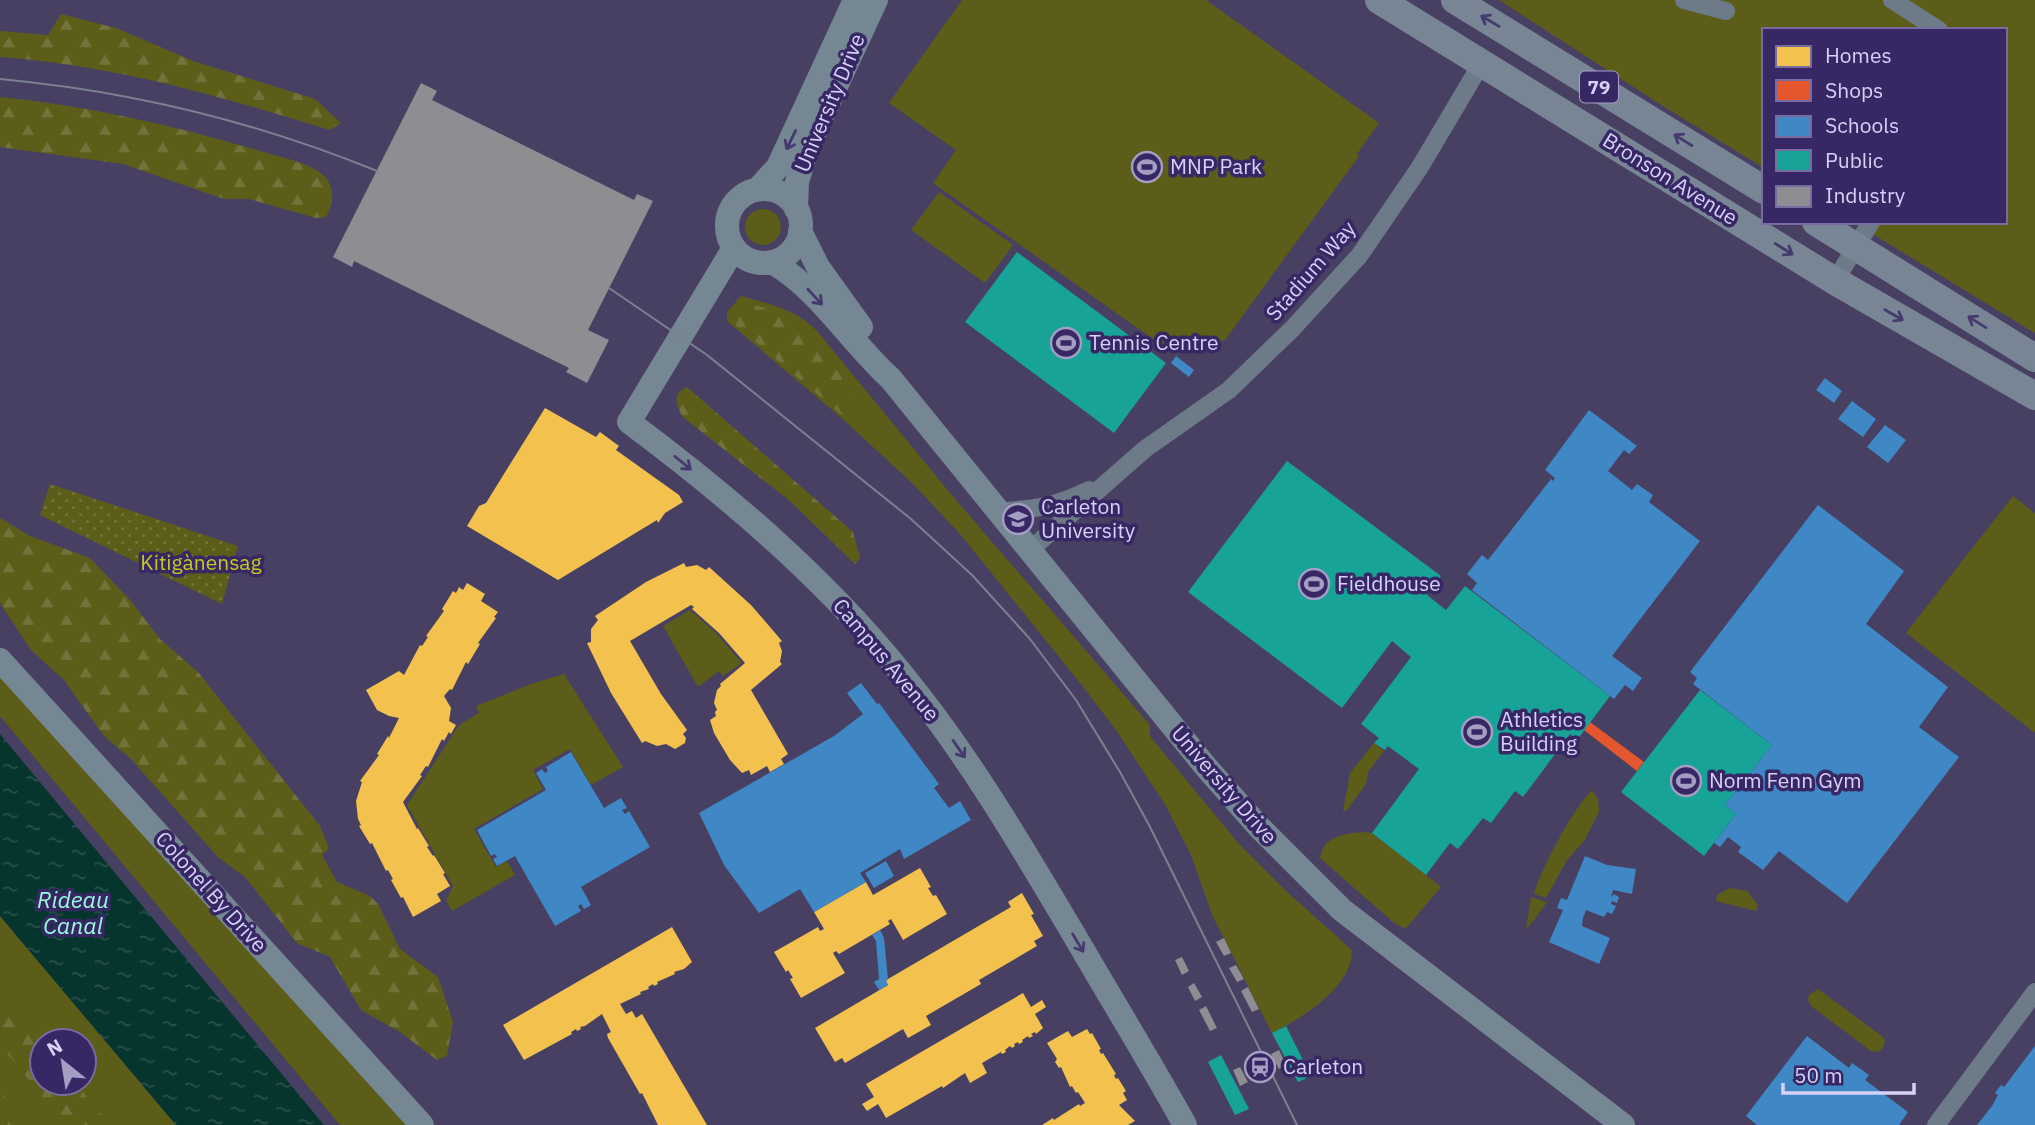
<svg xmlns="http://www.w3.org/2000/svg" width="2035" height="1125" viewBox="0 0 2035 1125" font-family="'IBM Plex Sans',sans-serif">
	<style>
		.green { fill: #5b5d18; fill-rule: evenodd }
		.forest { fill: url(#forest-firs) }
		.garden { fill: url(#garden-dots) }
		.water { fill: url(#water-ripples) }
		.homes { fill: #f2c14e }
		.shops { fill: #e4572e }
		.schools { fill: #3f88c5 }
		.public { fill: #17a398 }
		.industry { fill: #8d8d92 }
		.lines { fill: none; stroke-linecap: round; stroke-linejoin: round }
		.street { stroke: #6d7a87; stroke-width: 18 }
		.secondary { stroke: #768794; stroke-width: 24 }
		.primary { stroke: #788595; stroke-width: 28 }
		.tram { stroke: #7b8191; stroke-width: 2 }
		.oneway { stroke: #443a6e }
		.labels { text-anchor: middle; stroke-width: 7; stroke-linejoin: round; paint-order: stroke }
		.shield { fill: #372764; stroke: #a69ecb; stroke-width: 2 }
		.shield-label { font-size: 19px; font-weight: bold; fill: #d6d1f7 }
		.street-label { font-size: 21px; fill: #d6d1f7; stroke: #372764 }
		.poi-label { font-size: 21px; fill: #d6d1f7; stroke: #372764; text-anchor: start }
		.park-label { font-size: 21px; fill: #c5c91e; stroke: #372764 }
		.water-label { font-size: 23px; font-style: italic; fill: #98fada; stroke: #372764 }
	</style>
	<defs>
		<pattern id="forest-firs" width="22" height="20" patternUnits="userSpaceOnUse" patternTransform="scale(1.75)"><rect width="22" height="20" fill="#5b5d18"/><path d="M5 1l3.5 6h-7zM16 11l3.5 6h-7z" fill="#72733a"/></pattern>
		<pattern id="garden-dots" width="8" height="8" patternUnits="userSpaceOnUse" patternTransform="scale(1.75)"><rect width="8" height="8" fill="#5b5d18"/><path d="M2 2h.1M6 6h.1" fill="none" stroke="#72733a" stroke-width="1.8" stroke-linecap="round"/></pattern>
		<pattern id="water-ripples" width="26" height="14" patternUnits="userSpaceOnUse" patternTransform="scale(1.75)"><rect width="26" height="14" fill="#06352d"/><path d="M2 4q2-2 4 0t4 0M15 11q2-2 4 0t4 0" fill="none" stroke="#2a514c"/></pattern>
	</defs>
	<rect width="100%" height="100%" fill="#484062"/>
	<path class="green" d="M962,0H1206L1379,123L1357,154L1359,156L1225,340L1174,354L933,183L956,150L889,103Z
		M1499,0H2035V333L1853,222H2005V30H1764V168L1666,108Z
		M939,192L1013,245L985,283L911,230Z
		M745 227a18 18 0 1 1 36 0a18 18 0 1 1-36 0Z
		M741,296C769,304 796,309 817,331L950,493L1150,725V736L1239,844L1286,891L1352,950C1353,987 1302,1018 1272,1033L1213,917L1191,855L1166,806L1116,730L1080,683L960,534L913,484L845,421L727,321V312Z
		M2013,496L2035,513V733L1906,633Z
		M690,610L715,632L742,663L723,676L719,671L698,687L663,626Z
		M0,674L407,1125H340L0,716Z
		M564,674L623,767L591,785L570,749L533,770L543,789L474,829L496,867L507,861L515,875L452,911L446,900L453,886L407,805L459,725L479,713L476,706L531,684Z
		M1374,743L1384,751L1368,772L1366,784L1346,811H1343L1350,773Z
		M1592,790L1598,799L1599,812L1584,841L1567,860L1546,898L1534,894C1541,869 1574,807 1592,790Z
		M1363,832L1372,833L1441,887L1407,927L1403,928L1393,922L1320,858C1323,836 1344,834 1363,832Z
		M1730,888L1747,891L1758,905L1756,911L1716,901L1717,895Z
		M1531,897L1547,902L1546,904L1526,930Z
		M0,916L176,1125H0ZM42,1041H84V1083H42Z
		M1818,989L1883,1037L1885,1041C1884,1048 1879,1054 1871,1051L1811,1006L1808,1000L1809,995Z"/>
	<path class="forest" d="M61,14L116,28L193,61L315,99L341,123L330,130C222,97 114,65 0,57V31L48,35Z
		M0,97C88,106 172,125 257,150C273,155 310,163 322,174C336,187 334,202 326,217L316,218L249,199H224L123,164L0,147Z
		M747,303L789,315L839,366L858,413L850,422L731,321L732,313Z
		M687,387L853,532L860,558L855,564L790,501L684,418C676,407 671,393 687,387Z
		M0,518L30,536L90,558L131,601L160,639L198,672L320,826L329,848L322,855L337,882L370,896L378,904L400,949L438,977L453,1022L447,1056L437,1060L400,1032L361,1010L330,957L297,943L246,878L218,857L130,758L104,736L64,680L31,650L0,603Z
		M0,991L42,1042V1083H75L111,1125H65L0,1044Z
		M0,1089L22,1125H0Z"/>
	<path class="garden" d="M50,484L238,546L222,604L40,515Z"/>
	<path class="water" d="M0,734L324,1125H176L0,916Z"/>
	<path class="homes" d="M545,408L596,437L600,432L619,446L616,450L679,495L683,502L665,513L658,523L657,520L558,580L467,526L479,506L486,503Z
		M684,563L686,567L697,565L706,570L709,567L751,605L782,641L779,643L782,651L780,662L782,664L751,690L788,754L781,759L784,764L770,772L767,766L751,775L749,770L742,773L730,760L714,733L710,720L716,716L715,712L717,710L714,703L717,690L721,686L720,684L745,663L719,633L692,609L694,607L691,605L630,641L661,694L687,730L683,734L686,738L685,743L675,749L666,744L657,746L645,741L642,743L611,693L587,643L591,642V629L598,620L595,616L646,582Z
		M467,583L485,594L481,601L498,612L494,617L496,618L478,643L480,644L468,664L466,662L452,690L450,689L444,696L451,708L449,721L456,725L451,734L449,732L444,741L442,739L428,767L426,766L420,775L422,776L403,802L417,829L418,828L429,846L427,847L433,856L434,855L445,873L443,874L450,886L437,894L441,901L413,917L403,897L401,898L391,880L393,879L388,870L386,871L372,843L370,844L359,826L361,825L358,819L356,801L362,782L360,781L379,755L377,754L388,736L389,738L399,718L389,716L377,710L366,690L399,671L404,675L420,645L422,646L428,637L426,636L444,611L442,609L453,591L456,593L459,587L463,590Z
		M920,868L931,887L928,888L933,896L936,895L947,914L903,940L891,919L888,921L890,924L839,954L836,951L833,953L845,973L801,998L790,979L793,978L788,970L786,972L774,952L818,927L820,931L824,929L814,912L866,882L873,895Z
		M1022,893L1034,914L1031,915L1043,936L1034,941L1037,946L979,980L981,984L926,1016L931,1025L908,1038L903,1029L845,1063L842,1058L835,1062L815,1028L888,985L886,981L888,979L1011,907L1008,902Z
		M672,927L692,962L684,969L674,972L675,974L657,982L658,984L654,986L653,984L648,987L649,989L640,992L641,994L620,1004L626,1014L632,1011L636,1018L642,1014L707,1125H658L642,1093L640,1094L608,1038L607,1034L611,1032L602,1014L585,1026L580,1027L581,1029L577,1031L576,1029L571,1032L572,1034L524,1060L503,1025Z
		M1023,993L1031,1007L1042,1000L1046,1007L1035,1014L1043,1028L1036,1034L1035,1032L1031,1034L1033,1036L1029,1038L1028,1036L1022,1040L1023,1042L1019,1044L1018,1042L1014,1044L1015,1046L1012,1048L1010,1046L1005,1050L1006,1052L1002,1054L1001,1052L982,1063L987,1073L970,1083L965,1073L943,1088L942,1086L886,1118L878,1104L867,1111L862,1104L874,1097L866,1084Z
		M1087,1029L1090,1034L1092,1033L1101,1049L1099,1050L1101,1054L1103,1053L1116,1074L1114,1075L1116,1079L1118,1078L1126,1091L1123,1093L1127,1100L1119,1105L1135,1121L1128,1125H1042L1053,1118L1054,1120L1079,1104L1080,1106L1085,1103L1078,1092L1076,1093L1072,1086L1070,1087L1061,1067L1059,1068L1055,1062L1057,1059L1047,1043L1068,1031L1072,1037Z"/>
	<path class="shops" d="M1590,722L1644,762L1637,771L1584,730Z"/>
	<path class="schools" d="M1176,356L1194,370L1189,377L1171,363Z
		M1825,378L1842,391L1834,403L1816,390Z
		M1852,401L1876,419L1863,437L1838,419Z
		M1589,410L1637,446L1629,454L1624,450L1608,471L1632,490L1637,484L1653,495L1649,502L1700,541L1612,656L1642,678L1633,691L1625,685L1614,699L1472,590L1477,583L1467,574L1482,555L1488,560L1551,479L1553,481L1555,478L1545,470Z
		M1885,425L1906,440L1888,463L1867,447Z
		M1818,505L1904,571L1866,624L1948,687L1919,727L1959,757L1847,903L1779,851L1763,870L1738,852L1741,847L1728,837L1720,847L1714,843L1736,814L1725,805L1772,745L1693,684L1697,678L1690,672Z
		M861,683L877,704L879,703L939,784L934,788L949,808L960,801L971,820L904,859L900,849L860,873L866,882L814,912L800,889L759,913L724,865L699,813L834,736L863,714L847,693Z
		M571,752L604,808L621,798L627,808L622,810L625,814L629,811L650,847L581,887L591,905L584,909L581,904L578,906L581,911L555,926L515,856L497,866L493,859L497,857L495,854L491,856L477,830L546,790L536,773L542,769L545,773L548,771L546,767Z
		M1585,856L1607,865L1636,869L1632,894L1613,890L1611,897L1614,894L1619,897L1617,903L1612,901L1611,904L1616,906L1612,914L1607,912L1604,917L1586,910L1583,918L1582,926L1610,938L1599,964L1549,942L1563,910L1557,908L1561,898L1567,900Z
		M886,861L894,876L874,888L865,873Z
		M880,930L884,938L888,979L886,981L888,985L879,990L874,982L879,979L876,941L872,935Z
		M1807,1036L1849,1068L1852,1063L1869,1075L1865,1080L1908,1112L1899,1125H1757L1746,1116Z
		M2035,1046V1125H1977L1992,1106L1998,1095L1995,1093L2001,1085L2004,1087Z"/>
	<path class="public" d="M1017,252L1166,363L1114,433L965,322Z
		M1287,461L1441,576L1427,595L1446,610L1465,586L1610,696L1577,740L1570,734L1523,797L1515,791L1491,823L1483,818L1458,849L1450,843L1426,875L1372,833L1419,769L1388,746L1385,750L1374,743L1379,738L1361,724L1411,657L1392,641L1342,708L1188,592Z
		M1700,690L1772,745L1725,805L1736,814L1704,856L1621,792Z
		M1286,1026L1311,1076L1298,1082L1272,1033Z
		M1221,1055L1249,1109L1235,1115L1208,1062Z"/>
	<path class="industry" d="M421,83L437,91L432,100L634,200L637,194L653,201L588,330L609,340L587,383L566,372L569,368L354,261L352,267L333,257Z
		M1224,938L1231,953L1224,956L1216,942Z
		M1182,957L1189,971L1182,975L1175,960Z
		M1236,965L1244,979L1237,982L1229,968Z
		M1194,983L1202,997L1195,1001L1188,987Z
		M1248,987L1259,1009L1252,1012L1241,991Z
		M1206,1006L1217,1028L1210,1031L1199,1010Z
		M1279,1050L1286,1065L1279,1069L1271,1054Z
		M1240,1067L1248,1082L1240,1086L1233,1070Z"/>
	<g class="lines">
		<path class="street" d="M1684,0L1726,11
			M1892,0L1939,30
			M1835,281L1871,222
			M998,511C1034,510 1056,506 1089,490
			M1030,550L1145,449L1229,390L1292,329L1359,256L1377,230L1420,167L1481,64
			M1936,1125L2035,992"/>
		<path class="secondary" d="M727 226a37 37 0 1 1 74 0a37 37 0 1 1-74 0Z
			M757,190L778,167L855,0
			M796,209L797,182L807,149L876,0
			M800,231L818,267L861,327
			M734,248L629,422C735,501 836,588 917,693C976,768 1024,851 1073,933C1110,997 1149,1060 1185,1125
			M772,262C821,291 850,342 891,379L1206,767L1259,827L1342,910L1623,1125
			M0,660L422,1125"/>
		<path class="primary" d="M1379,0L1835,281L2035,396
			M1455,0L1764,190
			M1816,222L2035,358"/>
		<path class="tram" d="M0,79C129,91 257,122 377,171
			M609,288L707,355L911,519L972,575L1030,639L1076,700L1120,772L1149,825L1297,1125"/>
	</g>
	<defs><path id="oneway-shaft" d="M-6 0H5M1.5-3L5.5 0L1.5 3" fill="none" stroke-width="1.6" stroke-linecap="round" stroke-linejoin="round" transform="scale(1.75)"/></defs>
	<g class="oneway">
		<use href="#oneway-shaft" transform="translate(1490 21) rotate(-149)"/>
		<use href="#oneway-shaft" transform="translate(791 140) rotate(116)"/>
		<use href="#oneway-shaft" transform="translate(1683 140) rotate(-148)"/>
		<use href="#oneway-shaft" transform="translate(1784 249) rotate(32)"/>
		<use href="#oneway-shaft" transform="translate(815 297) rotate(47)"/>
		<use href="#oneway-shaft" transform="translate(1894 315) rotate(30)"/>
		<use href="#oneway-shaft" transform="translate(1977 322) rotate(-148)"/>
		<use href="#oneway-shaft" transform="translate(683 463) rotate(39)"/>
		<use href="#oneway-shaft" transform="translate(959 749) rotate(55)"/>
		<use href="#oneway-shaft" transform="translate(1078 943) rotate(59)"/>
	</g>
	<defs>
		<g id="stadium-ring" transform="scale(1.575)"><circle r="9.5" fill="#372764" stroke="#a49ec3" stroke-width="1.5"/><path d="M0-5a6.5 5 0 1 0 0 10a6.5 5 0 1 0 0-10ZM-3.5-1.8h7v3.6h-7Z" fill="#a49ec3"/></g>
		<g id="university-ring" transform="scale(1.575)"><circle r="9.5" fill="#372764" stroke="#a49ec3" stroke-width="1.5"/><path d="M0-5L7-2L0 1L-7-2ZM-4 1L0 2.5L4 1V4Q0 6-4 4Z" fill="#a49ec3"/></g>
		<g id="station-ring" transform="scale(1.575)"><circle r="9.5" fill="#372764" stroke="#a49ec3" stroke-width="1.5"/><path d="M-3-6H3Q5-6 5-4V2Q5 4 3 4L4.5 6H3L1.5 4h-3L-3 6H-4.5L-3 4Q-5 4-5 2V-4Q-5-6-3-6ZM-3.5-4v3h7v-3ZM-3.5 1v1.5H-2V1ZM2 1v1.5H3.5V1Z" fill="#a49ec3"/></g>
	</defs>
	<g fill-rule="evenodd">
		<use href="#stadium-ring" x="1147" y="167"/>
		<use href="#stadium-ring" x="1066" y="343"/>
		<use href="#university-ring" x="1018" y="519"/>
		<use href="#stadium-ring" x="1314" y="584"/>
		<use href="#stadium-ring" x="1477" y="732"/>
		<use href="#stadium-ring" x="1686" y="781"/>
		<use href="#station-ring" x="1260" y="1067"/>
	</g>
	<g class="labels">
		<rect class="shield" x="1580" y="71.5" width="38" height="31" rx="5"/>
		<g class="shield-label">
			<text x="1599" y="94">79</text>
		</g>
		<g class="street-label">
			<text transform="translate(830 103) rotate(-67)" y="7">University Drive</text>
			<text transform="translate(1670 179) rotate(32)" y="7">Bronson Avenue</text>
			<text transform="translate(1311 271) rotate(-49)" y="7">Stadium Way</text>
			<text transform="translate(886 660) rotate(50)" y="7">Campus Avenue</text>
			<text transform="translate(1224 785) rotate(49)" y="7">University Drive</text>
			<text transform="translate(211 892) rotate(48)" y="7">Colonel By Drive</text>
		</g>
		<g class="poi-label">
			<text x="1170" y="174">MNP Park</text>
			<text x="1089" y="350">Tennis Centre</text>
			<text x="1041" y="514">Carleton<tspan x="1041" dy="24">University</tspan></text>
			<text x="1337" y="591">Fieldhouse</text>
			<text x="1500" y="727">Athletics<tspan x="1500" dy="24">Building</tspan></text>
			<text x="1709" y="788">Norm Fenn Gym</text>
			<text x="1283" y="1074">Carleton</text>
		</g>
		<g class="park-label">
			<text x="201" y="570">Kitigànensag</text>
		</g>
		<g class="water-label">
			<text x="73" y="908">Rideau<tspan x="73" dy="26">Canal</tspan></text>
		</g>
	</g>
	<rect x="1762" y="28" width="245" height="196" fill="#372764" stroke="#776b9f" stroke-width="2"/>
	<rect x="1776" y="46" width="35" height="21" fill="#f2c14e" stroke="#776b9f" stroke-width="2"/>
	<text x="1825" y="63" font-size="21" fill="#d6d1f7">Homes</text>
	<rect x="1776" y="80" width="35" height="21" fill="#e4572e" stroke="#776b9f" stroke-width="2"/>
	<text x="1825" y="98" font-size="21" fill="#d6d1f7">Shops</text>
	<rect x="1776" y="116" width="35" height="21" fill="#3f88c5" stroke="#776b9f" stroke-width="2"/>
	<text x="1825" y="133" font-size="21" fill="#d6d1f7">Schools</text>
	<rect x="1776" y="150" width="35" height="21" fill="#17a398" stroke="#776b9f" stroke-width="2"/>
	<text x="1825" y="168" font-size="21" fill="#d6d1f7">Public</text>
	<rect x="1776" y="186" width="35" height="21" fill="#8d8d92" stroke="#776b9f" stroke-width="2"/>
	<text x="1825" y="203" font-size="21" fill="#d6d1f7">Industry</text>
	<g transform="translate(63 1062) rotate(330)"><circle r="33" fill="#372764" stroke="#776b9f" stroke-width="2"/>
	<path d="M0-5L12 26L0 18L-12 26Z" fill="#a49ec3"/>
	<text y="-10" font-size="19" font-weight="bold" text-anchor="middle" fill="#d6d1f7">N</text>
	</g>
	<path d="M1783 1083v10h131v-10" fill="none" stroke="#d6d1f7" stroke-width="3.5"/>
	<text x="1794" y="1083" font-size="21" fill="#d6d1f7" stroke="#372764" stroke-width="5" paint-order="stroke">50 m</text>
</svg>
